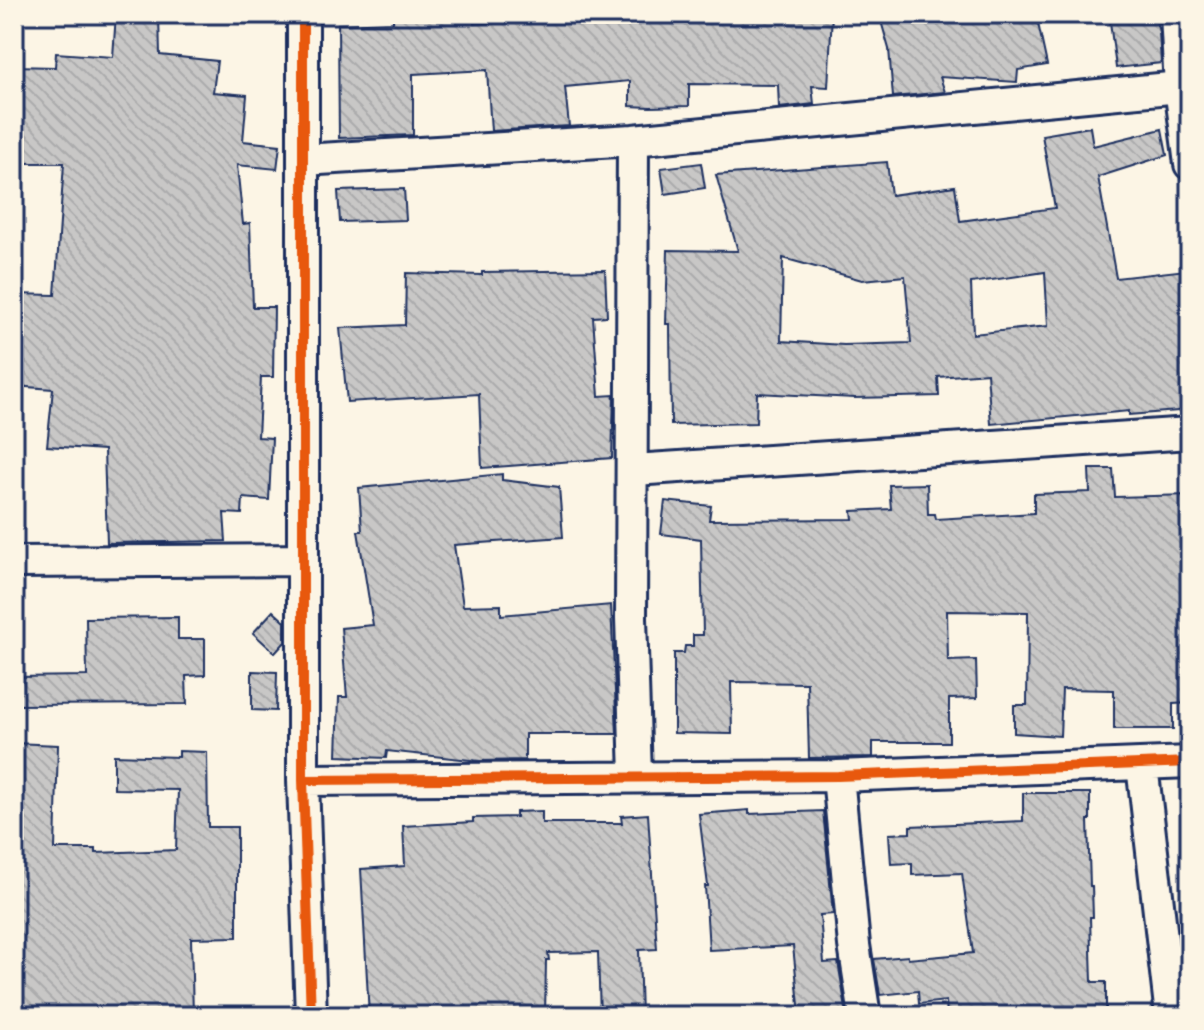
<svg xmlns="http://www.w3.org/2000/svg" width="1204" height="1030" viewBox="0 0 1204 1030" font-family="Mynerve,sans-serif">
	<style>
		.building { fill: url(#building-back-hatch); stroke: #1b2f5e; stroke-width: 2; fill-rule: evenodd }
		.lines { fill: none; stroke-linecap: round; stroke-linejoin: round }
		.minor-casing { stroke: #1b2f5e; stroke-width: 36 }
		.minor { stroke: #fcf5e5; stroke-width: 30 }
		.cycleway-casing { stroke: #fcf5e5; stroke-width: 15 }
		.cycleway { stroke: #e8590c; stroke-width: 10 }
	</style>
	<defs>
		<pattern id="building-back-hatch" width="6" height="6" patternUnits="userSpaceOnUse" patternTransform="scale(2)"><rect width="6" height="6" fill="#c8c7c6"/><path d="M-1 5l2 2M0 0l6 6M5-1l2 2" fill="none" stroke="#ababac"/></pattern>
	</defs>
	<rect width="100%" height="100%" fill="#fcf5e5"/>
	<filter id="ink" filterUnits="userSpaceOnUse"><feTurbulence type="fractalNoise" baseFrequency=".0125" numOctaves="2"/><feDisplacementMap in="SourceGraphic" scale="16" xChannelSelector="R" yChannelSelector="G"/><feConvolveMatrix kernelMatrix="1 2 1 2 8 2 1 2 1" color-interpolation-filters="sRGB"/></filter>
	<g filter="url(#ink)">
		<path class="building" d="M116,14H159L160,55L217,61L213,92L247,95L243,141L280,145L277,169L237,165L243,224L250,223L253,307H274L273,377H261L258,437L272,438L269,500L243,498L242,514L224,513L226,541L107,543L104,450L47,446L53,389L14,386V294L55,295L64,163H14V66L55,67L56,53L113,57Z
			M423,14H474V24L603,14H832L828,87L812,86L814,104L779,108L778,85L689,84V106L650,107L630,106V81L565,87L569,126L491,131L487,70L413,74V135L339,138L338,24L393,22V16Z
			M879,14H1036L1047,65L1018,70L1017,82L940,77L945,92L893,97L889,49Z
			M1109,14H1154L1159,32L1161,63L1116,68Z
			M1090,127L1093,146L1162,129L1167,155L1098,177L1116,278L1186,270L1190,311V410L1129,415V411L991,424L987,373L938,377L939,396L855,398L757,393L756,423L671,425L670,324H666L668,250L738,251L716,175L887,162L891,195L955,186L960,221L1055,208L1042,135ZM783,258L862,280L905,276L911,343L844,345L781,341ZM1045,272L1048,326L973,334L971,283Z
			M701,163L705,188L665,194L661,168Z
			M404,189L406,220L340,222L338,191Z
			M605,270L607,316L593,317L599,396L614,395L612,458L482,468L479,394L347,402L340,328L405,325L406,273L482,275V272Z
			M1089,469H1113L1115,497L1190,495V703L1173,704V729H1114V690L1062,689L1060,736L1014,733V705H1027L1028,612L947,611L948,661L976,660L977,698L949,699V742H873V757L809,758L807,683L731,682L732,734L674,733V653H684L685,646H693V635H703L701,539L661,534L665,501L711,506L709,520L853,519L852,511L891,509L889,485L927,484L928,514H935L936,519L1034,513V494L1090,492Z
			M502,474V480L559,487L563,537L454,545L463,606L501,605V615L611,605L617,734H525V760L480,761L387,751L386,758L337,756L339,697H347L341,628L373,625L358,531H362L359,488Z
			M273,611L285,622V642L275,653L253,633Z
			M178,617V639H205V675L186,676L187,704L14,705V677L87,676L86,618Z
			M252,671L277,672L276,711L252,710Z
			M14,743L58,745L55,849H96V853L176,850L178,790L114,789V755L179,757V751L207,752L208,827H237V937L191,938L193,1015L135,1016L56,1007V1016H14Z
			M1023,793H1090V820H1088L1090,886H1092L1093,917H1090L1092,982H1106V1014L1032,1016V1010L947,1016L946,1001L919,1004L918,991L880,995L874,959L908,956V959L973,953L962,873L912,875V863L891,864L889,834L910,833V826L1023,821Z
			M749,810V814L823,811L833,914L820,915L824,963L838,962L847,1015H800L793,946L709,950L705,886H708L699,814Z
			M542,811V823H622L621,816L648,814L657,949L639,950L641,1016H600L598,952L548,953L549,960H546L545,1016H369L361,869L405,866L403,826L473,822V818L516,817V812Z"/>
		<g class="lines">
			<g class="minor-casing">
				<path id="minor" d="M303,14V780L311,1016
					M1176,14L1180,87L1190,164
					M633,140L631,618L636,776
					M303,160L633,140L1180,87
					M634,470L1190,433
					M14,562L303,560
					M1142,765L1171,1016
					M838,776L854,945L865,1016
					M303,780L838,776L1190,762"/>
			</g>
			<use href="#minor" class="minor"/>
			<g class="cycleway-casing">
				<path id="cycleway" d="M303,14V780L311,1016
					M303,780L838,776L1190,762"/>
			</g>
			<use href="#cycleway" class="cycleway"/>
		</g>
	</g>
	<rect width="1204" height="1030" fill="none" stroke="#fcf5e5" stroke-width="48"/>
	<rect x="24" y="24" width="1156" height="982" fill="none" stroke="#1b2f5e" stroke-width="3" filter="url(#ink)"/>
</svg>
